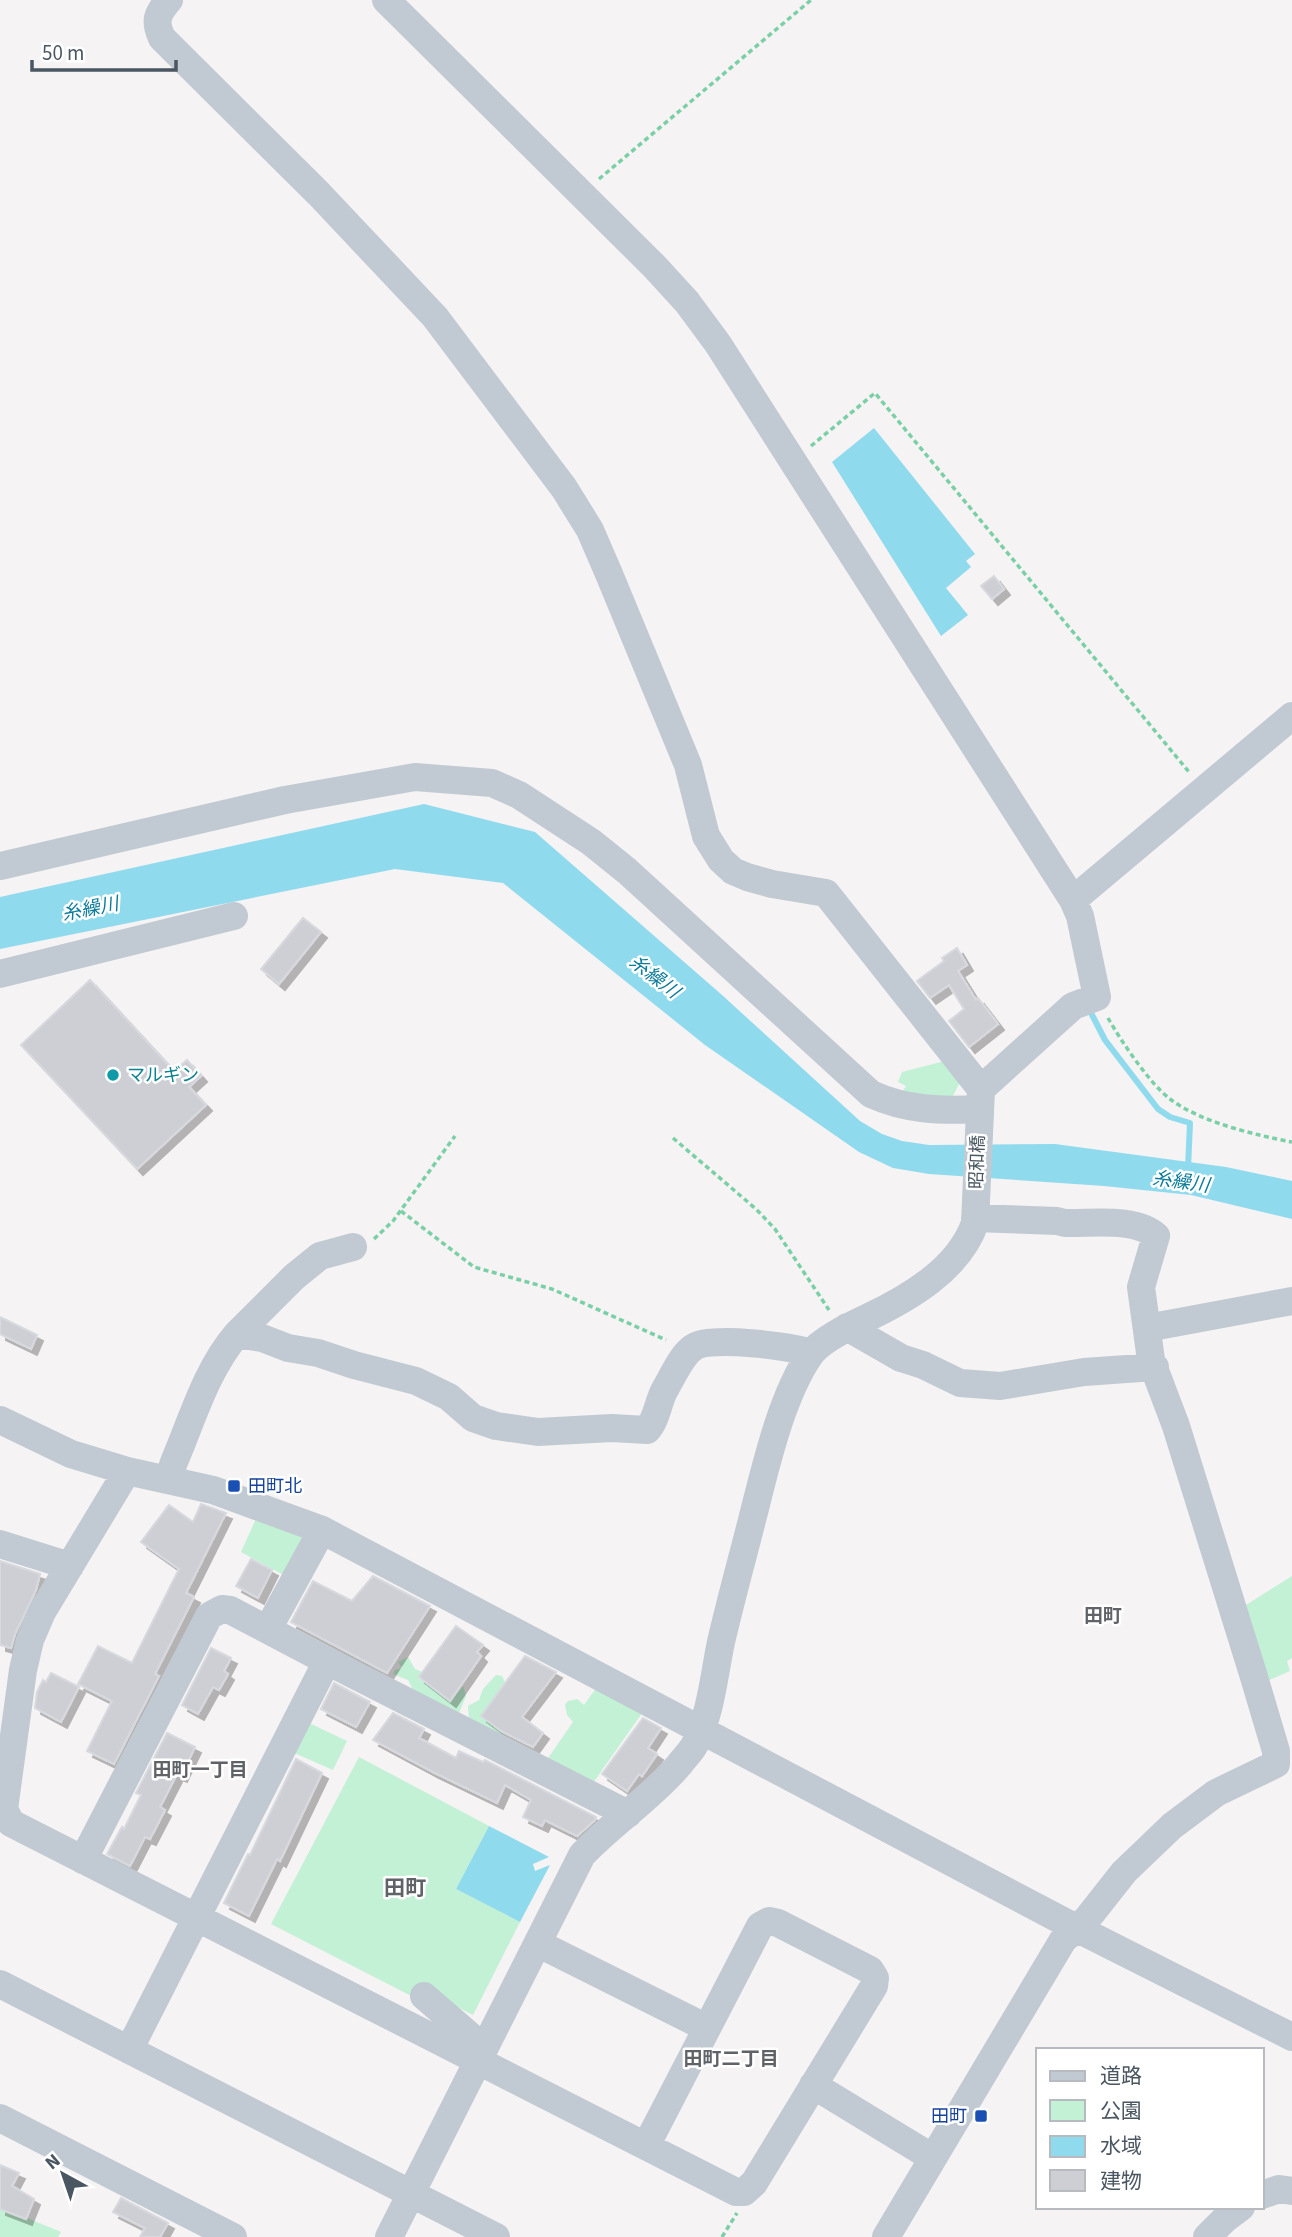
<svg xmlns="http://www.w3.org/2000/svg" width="1292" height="2237" viewBox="0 0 1292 2237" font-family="'Source Sans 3','Noto Sans JP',sans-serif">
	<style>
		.green { fill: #c3f1d5 }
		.water { fill: #90daee }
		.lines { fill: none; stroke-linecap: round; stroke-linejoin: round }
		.stream { stroke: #90daee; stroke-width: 6 }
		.building { fill: #cdcfd5; stroke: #d7d9de; stroke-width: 2; filter: url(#shadow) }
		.path { stroke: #7ad0a6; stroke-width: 3.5; stroke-dasharray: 5 3.5; stroke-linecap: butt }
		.minor { stroke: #c1cad2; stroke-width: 28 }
		.culture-dot { fill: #0f9aa8; stroke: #fff; stroke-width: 2.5 }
		.transit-dot { fill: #1a4fb4; stroke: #fff; stroke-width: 2.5 }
		.labels { text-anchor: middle; stroke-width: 5; stroke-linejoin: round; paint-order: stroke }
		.culture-label { font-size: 18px; fill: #0d838f; stroke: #fff; text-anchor: start }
		.street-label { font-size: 18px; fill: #4a5661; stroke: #fff }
		.transit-label { font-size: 18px; fill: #164399; stroke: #fff; text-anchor: start }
		.water-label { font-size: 19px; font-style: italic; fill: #0c7c9b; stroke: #fff }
		.neighbourhood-label { font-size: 19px; font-weight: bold; fill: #5f6368; stroke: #fff }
		.quarter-label { font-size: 21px; font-weight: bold; fill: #5f6368; stroke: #fff }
	</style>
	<defs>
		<filter id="shadow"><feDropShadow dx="6" dy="6" stdDeviation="0" flood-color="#0004"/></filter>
	</defs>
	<rect width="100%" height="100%" fill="#f5f3f3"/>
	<path class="green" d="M954,1061L963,1076L949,1104L901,1094L906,1086L898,1082L902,1072L941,1062Z
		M259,1512L302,1531L307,1544L289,1578L241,1552Z
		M1292,1576V1658L1287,1661L1290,1671L1265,1682L1246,1605Z
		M408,1657L415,1669L422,1672L418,1678L450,1701L463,1686L466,1696L459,1713L413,1690L408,1680L393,1674L395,1670L402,1668L398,1662Z
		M496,1675L502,1676L505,1682L481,1716L509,1739L469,1719L468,1706L479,1700L483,1689Z
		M599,1684L645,1709L593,1783L546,1761L573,1722L567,1715L565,1705L568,1701L577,1699L584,1705Z
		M307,1722L347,1741L333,1770L292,1752Z
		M359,1757L489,1826L456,1889L520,1922L473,2015L424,1990L419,2000L271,1924Z
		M0,2207L61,2232L58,2237H0Z"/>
	<path class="water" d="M874,428L975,554L966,561L971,567L946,588L968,615L941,636L832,462Z
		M424,804L535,832L722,995L860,1121L882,1134L902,1141L929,1145L1055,1144L1226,1167L1292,1181V1219L1191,1195L1104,1186L929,1174L893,1168L859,1152L705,1045L503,883L395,869L0,949V897Z
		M489,1826L549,1857L533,1864L535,1871L550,1865L520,1922L456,1889Z"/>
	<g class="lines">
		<path class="stream" d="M1089,1009L1105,1040L1158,1109L1170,1117L1190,1123L1188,1168"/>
	</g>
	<path class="building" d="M994,576L1004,589L992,599L981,586Z
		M303,918L321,932L279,984L261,969Z
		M957,948L967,965L958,971L976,1000L978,998L998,1024L969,1047L949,1021L964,1009L949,985L930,998L917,981L944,961L942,958Z
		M90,980L174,1071L187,1060L201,1076L189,1087L206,1105L137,1169L21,1045Z
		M0,1317L37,1335L31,1349L0,1334Z
		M201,1504L226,1513L186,1593L194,1597L155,1674L159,1676L114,1764L87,1751L112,1701L78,1684L98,1646L132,1663L179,1569L141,1542L169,1505L193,1522Z
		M251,1559L272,1570L258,1598L236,1586Z
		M0,1561L40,1574L36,1590L15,1634L11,1648L0,1645Z
		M373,1576L430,1606L387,1673L291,1622L313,1581L352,1601Z
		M456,1626L483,1645L477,1652L481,1656L450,1701L419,1677Z
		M211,1648L231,1658L224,1671L228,1674L219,1690L213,1687L198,1714L182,1705Z
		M525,1656L556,1672L522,1717L543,1733L533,1747L501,1731L481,1716Z
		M51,1673L79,1687L61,1722L35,1708L37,1692L43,1680L46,1682Z
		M334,1683L370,1702L356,1727L321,1709Z
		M393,1713L424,1729L419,1738L456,1758L459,1751L483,1762L485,1760L596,1817L595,1820L577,1836L545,1820L542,1826L523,1817L531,1800L505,1785L497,1803L433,1772L373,1740Z
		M643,1718L661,1728L648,1748L657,1754L642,1776L639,1774L627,1791L602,1774Z
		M167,1733L195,1747L181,1776L177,1774L160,1807L165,1810L150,1839L145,1837L130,1866L107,1854L122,1827L124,1829L141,1795L136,1793Z
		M296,1759L322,1773L280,1861L277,1859L249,1916L224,1903L248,1854L250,1855Z
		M0,2165L19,2173L12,2186L34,2199L26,2219L0,2209Z
		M121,2198L168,2223L160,2237H140L145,2228L113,2212Z"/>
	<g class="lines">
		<path class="path" d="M599,179L811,0
			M811,446L875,393L1189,772
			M1108,1018C1121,1041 1150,1084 1170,1099C1200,1122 1255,1135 1292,1142
			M673,1138L756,1209L775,1229L829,1310
			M401,1211L474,1267L552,1289L666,1340
			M374,1239L393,1221L455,1136
			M722,2237L737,2213"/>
		<path class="minor" d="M169,0C157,14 154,21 162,38L319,194L435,317L564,488L590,530L609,574L688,765L706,836L721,860L733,871L747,877L772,884L826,893L981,1089
			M386,0L655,267L687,302L718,344L1073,900L1080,916L1097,997L1073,1006L981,1089L975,1223C959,1269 909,1298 867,1318C850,1326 820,1340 810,1355C780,1398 764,1474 751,1524C741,1563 730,1603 721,1642C714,1675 711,1714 695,1744C691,1752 684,1758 679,1765C650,1799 612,1823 582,1855L389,2237
			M0,866L285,800L415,777L492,783L519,795L591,842L627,871L871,1094C906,1110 940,1111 979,1109
			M1073,900L1292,716
			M0,974L234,916
			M847,1327L901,1358L923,1365L960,1383L1000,1386L1084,1372L1155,1367
			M1147,1328L1292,1301
			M237,1334L294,1277L320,1256L353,1247
			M0,1420L71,1454L127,1471L213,1490L322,1530L1076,1928L1292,2037
			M127,1471L42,1612L30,1640L23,1670L4,1809L11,1823C252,1948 494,2070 736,2192H744L754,2183L874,1986L875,1978L870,1970L778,1923L769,1921L760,1926L646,2146
			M169,1478L174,1462C192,1420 206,1370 237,1334L262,1338L288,1348L318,1353L354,1365L416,1381L449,1397L473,1418L496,1426L538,1432L612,1428L647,1430C656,1421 658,1403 664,1391C672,1378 681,1355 694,1347C710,1336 792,1346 811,1353
			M0,1544L70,1566
			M268,1629L322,1530
			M327,1661L628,1814
			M83,1860L209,1616L222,1609L230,1610L327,1661L129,2050
			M539,1944L707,2028
			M0,1984L496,2237
			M424,1996L484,2048
			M813,2085L933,2158
			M0,2118L233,2237
			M1262,2195L1279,2189L1292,2191
			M886,2237L1063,1940L1087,1919L1124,1872L1172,1826L1216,1793L1276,1764V1751L1254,1677L1176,1426L1151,1360L1141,1287L1156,1236C1135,1217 1092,1224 1065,1223L1057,1221L975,1218
			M1207,2237L1225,2219L1241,2207"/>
	</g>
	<circle class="culture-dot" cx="113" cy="1075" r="7"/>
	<g class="transit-dot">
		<rect x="227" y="1479" width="14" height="14" rx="3.5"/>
		<rect x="974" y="2109" width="14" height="14" rx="3.5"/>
	</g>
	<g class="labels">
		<g class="culture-label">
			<text x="127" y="1081">マルギン</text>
		</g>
		<g class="street-label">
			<text transform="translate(977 1162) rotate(-88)" y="6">昭和橋</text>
		</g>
		<g class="transit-label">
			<text x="248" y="1492">田町北</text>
			<text x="967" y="2122" text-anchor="end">田町</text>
		</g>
		<g class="water-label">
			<text transform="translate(90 908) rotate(-11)" y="7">糸繰川</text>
			<text transform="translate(655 976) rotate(38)" y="7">糸繰川</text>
			<text transform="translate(1181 1181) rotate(8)" y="7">糸繰川</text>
		</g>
		<g class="neighbourhood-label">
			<text x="1103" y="1622">田町</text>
			<text x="200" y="1776">田町一丁目</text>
			<text x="731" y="2065">田町二丁目</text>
		</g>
		<g class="quarter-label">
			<text x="405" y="1895">田町</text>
		</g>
	</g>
	<rect x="1036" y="2048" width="228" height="161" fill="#ffffff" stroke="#b7bbc0" stroke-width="2"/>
	<rect x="1050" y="2071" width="35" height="10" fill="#c1cad2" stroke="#b7bbc0" stroke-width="2"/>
	<text x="1100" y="2083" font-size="21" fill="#4a5661">道路</text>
	<rect x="1050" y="2100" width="35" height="21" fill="#c3f1d5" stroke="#b7bbc0" stroke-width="2"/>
	<text x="1100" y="2118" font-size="21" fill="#4a5661">公園</text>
	<rect x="1050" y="2136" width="35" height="21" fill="#90daee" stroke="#b7bbc0" stroke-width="2"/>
	<text x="1100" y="2153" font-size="21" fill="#4a5661">水域</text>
	<rect x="1050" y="2170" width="35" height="21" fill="#cdcfd5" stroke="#b7bbc0" stroke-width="2"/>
	<text x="1100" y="2188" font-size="21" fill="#4a5661">建物</text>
	<g transform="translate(63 2174) rotate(320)" stroke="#ffffff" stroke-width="5" paint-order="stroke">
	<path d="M0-5L12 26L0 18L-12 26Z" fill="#4a5661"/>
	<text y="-10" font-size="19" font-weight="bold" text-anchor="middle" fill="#4a5661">N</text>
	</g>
	<path d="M32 60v10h144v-10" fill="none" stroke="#4a5661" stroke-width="3.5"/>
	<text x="42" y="60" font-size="21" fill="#4a5661" stroke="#ffffff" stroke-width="5" paint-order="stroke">50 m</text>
</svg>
